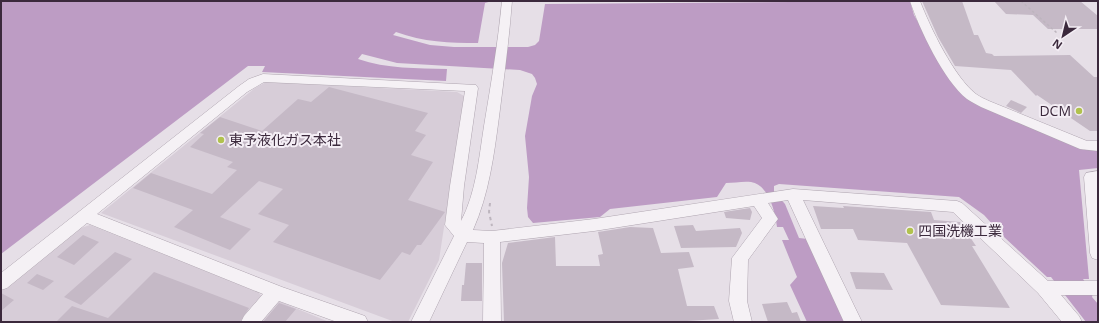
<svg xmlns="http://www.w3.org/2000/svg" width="1099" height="323" viewBox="0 0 1099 323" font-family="'Open Sans','Noto Sans JP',sans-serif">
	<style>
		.built { fill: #d7cdd8 }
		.water { fill: #bd9cc4 }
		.building { fill: #c5b9c6 }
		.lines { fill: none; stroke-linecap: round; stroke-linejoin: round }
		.minor-casing { stroke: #afa5b0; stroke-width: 1 }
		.path-far1 { stroke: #bdb5be; stroke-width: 1.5; stroke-dasharray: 2.5 2.5; stroke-linecap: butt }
		.path { stroke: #bdb5be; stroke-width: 2; stroke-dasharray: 3.5 3.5; stroke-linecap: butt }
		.minor { fill: #f5f1f5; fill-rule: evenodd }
		.poi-dot { fill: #b1c24d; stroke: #f4eef5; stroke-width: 1.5 }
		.labels { text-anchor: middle; stroke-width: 4; stroke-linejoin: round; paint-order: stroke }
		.poi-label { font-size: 14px; fill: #3b293c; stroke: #f4eef5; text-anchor: start }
	</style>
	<rect width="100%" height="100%" fill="#e6dfe7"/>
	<path class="built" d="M266,82L457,92L464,96L439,260L408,322H395L101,213L255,88Z
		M90,225L258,292L263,298L243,322H1V291L78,229Z
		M276,300L329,322H258Z"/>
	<path class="water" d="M1,1H492L485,3L478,43C450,43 423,42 396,32L393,35L430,45L454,47H528L535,45L539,41L545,4L910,1L914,15L953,83L980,104L1084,150L1098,149V168L1079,170L1089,279H1083L1093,293L1092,297L1098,304V322H1086L1051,277H1047L1004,237L984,215L959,197L779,184L774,186V192L785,204L799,238L808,239L847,322H807L790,285L797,277L782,240H789L783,227H777C775,212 769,185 751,182C743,181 734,183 726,183L717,197L610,209L600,217L533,223L528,217L527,208L529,177L525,136L532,96L537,84L535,78L532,74L520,70L397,63L362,54L358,59C387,69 417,68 447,69L446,81L262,72L265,66H248L1,254Z"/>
	<path class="building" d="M922,1H962L974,35H978L986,53L992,54L994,56L1070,55L1094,77H1098V131H1090L1037,95L1036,96L1011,70L955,66L938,37Z
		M994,1H1080L1098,16V29H1048L1033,15L1006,14Z
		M329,87L428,113L415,131L426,135L411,155L433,162L408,200L445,212L421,245H417L410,255L402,252L380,280L273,242L289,225L258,214L283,189L259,181L220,217L251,229L230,250L174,227L193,210L133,188L151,173L212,194L237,170L227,167L233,162L190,147L204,134L200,133L220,117L262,131L298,99L311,102Z
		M1011,100L1027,107L1021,113L1006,106Z
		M813,206L844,208L843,206L931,212L934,220L960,222L976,246H972L1010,308L941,305L907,243L858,240L853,229H821Z
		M750,208L752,212L750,220L726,218L724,212Z
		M693,225L696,231L740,228L742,233L736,247L681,248L674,226Z
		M630,227L653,228L661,253L689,252L694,267L678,269L687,306H714L719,319L671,322H504L502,263L508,243L555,237L556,266H600L598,255L603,254L598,232Z
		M83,235L99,242L74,265L57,257Z
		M115,252L132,259L81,305L64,297Z
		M466,263H482V301H461L462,285H464Z
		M154,272L249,308L240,322H56L72,306L108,318Z
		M850,272L884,273L893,290L856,289Z
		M37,274L54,281L43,290L27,283Z
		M1,293L14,300L1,311Z
		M787,302L792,313L797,312L801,322H768L762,304Z
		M279,303L296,309L285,322H263Z"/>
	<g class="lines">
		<g class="minor-casing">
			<path id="minor" d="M502,1H512C509,40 504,78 499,117C494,155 489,194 473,230L492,231L594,219L793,189L957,201L962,203L1048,281H1098V295H1061L1079,316L1082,322H1062L1038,293L953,212L803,200L862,322H844L788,200L768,203L778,219L748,260L747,301L752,322H734L729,301L732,258L762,218L754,206L594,231L500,242L501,322H483L484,243L467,242L429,322H411L454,236L445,225L450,186L465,91L264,82L247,92L97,214L282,287L365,316L368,322H337L279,301L261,322H241L244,316L263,294L87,223L7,288L1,290V273L239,86L249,79L263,74L476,85L478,88L464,186L461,221C476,193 479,158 484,126C491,84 498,43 502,1Z
				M910,1H920C930,27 954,77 976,94C980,97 985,99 989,101L1087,141H1098V151L1080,149L981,107C976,104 971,102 967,99C944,81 919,28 910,1Z
				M1098,171V260L1092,258L1090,253L1084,177L1086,173Z"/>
		</g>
		<path class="path-far1" d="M1021,1L1057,33"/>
		<path class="path" d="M490,203L489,212L492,226"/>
		<use href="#minor" class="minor"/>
	</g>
	<g class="poi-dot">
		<circle cx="1079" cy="111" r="4"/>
		<circle cx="221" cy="140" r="4"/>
		<circle cx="910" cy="231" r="4"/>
	</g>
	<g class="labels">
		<g class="poi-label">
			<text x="1071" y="116" text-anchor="end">DCM</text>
			<text x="229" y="145">東予液化ガス本社</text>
			<text x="918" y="236">四国洗機工業</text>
		</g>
	</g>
	<rect width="1099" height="323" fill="none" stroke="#3b293c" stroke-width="4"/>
	<g transform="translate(1063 36) rotate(215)" stroke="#f4eef5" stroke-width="3" paint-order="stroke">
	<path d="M0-3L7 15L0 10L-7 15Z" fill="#3b293c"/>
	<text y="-6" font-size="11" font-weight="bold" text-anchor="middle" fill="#3b293c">N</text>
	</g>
</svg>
